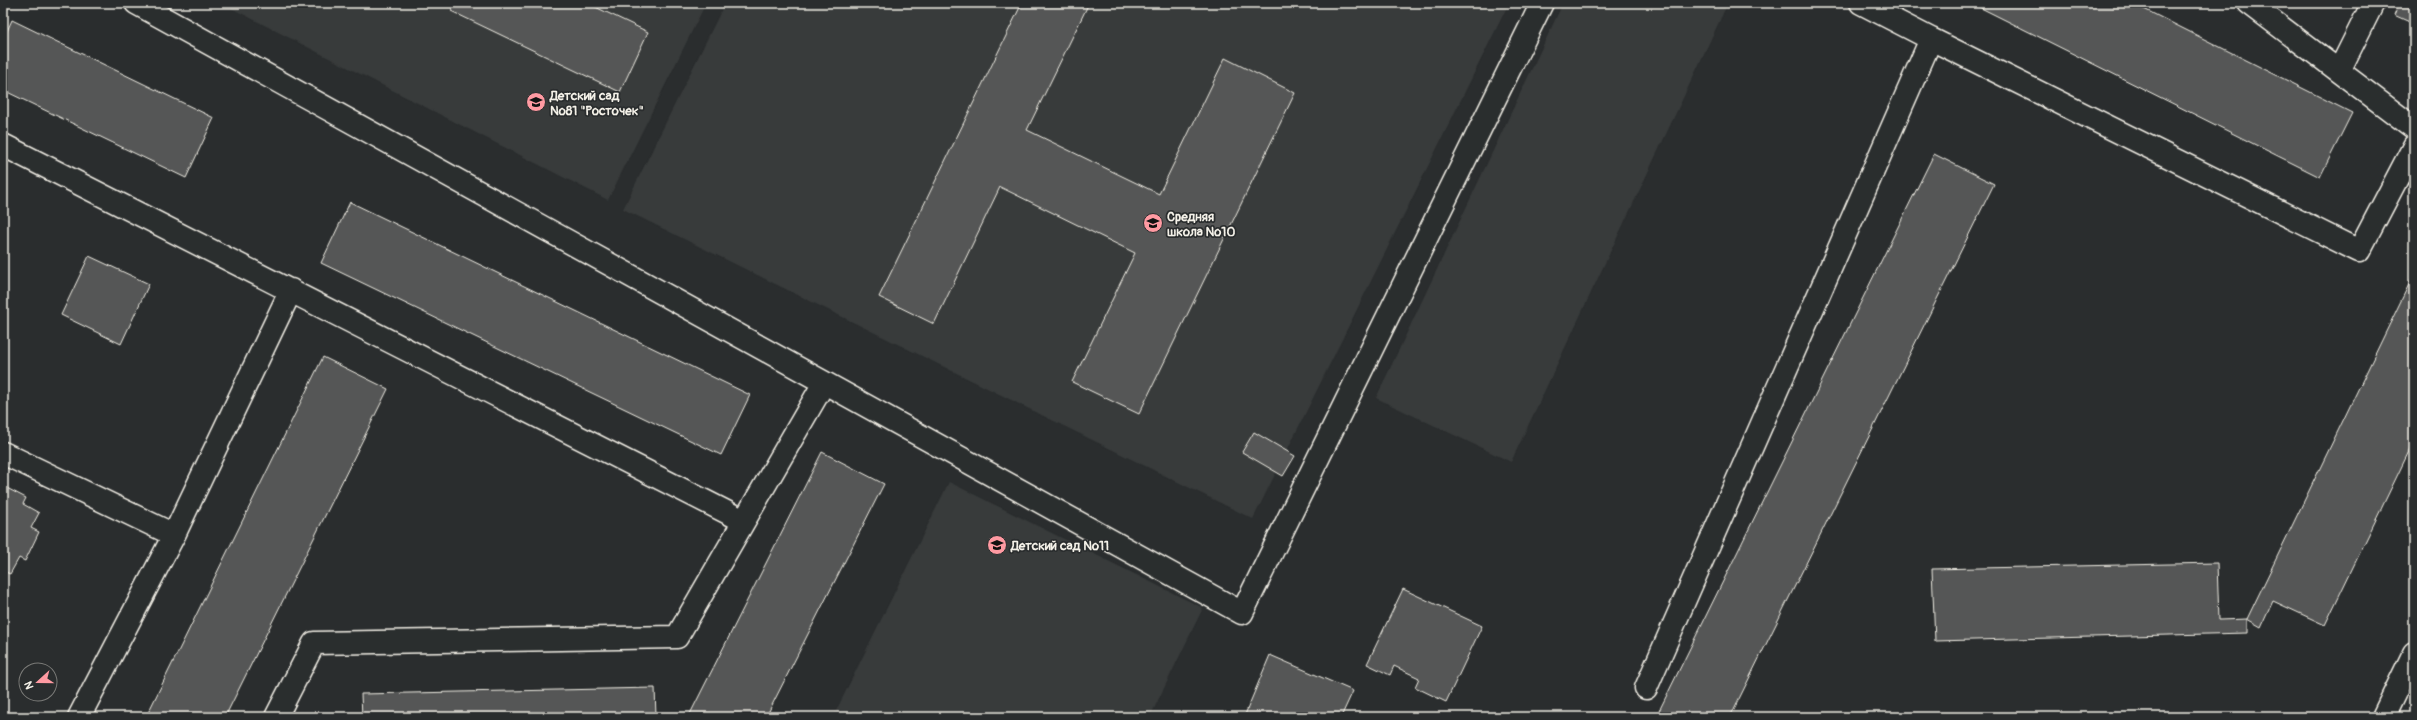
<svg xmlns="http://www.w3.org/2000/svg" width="2417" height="720" viewBox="0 0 2417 720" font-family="Pangolin,sans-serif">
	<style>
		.built { fill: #373a3a }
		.building { fill: #555756; stroke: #f4f1e8 }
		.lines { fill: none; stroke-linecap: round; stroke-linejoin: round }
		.minor-casing { stroke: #f4f1e8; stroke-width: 25 }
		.minor { stroke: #2a2d2e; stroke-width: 22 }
		.labels { text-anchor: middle; stroke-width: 3.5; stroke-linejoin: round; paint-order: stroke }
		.poi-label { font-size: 13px; font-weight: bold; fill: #f4f1e8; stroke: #2a2d2e; text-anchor: start }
	</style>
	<rect width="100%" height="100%" fill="#2a2d2e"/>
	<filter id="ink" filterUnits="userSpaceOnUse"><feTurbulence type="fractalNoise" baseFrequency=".025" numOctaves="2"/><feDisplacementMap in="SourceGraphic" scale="8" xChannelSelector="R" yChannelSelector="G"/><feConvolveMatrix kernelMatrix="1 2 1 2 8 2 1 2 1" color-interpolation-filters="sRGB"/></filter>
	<g filter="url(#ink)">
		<path class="built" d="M221,3H706L608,200Z
			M725,3H1509L1253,519L623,209Z
			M1563,3H1728L1511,462L1376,398Z
			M949,482L1203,608L1150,717H833Z"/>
		<path class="building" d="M454,3H587L648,32L620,92L451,11Z
			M1022,3H1089L1027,130L1159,194L1225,58L1295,93L1139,414L1072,382L1135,253L1000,187L934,324L879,297Z
			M1971,3H2132L2352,113L2320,177Z
			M2399,3H2414V24L2394,15Z
			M12,20L214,118L186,178L3,90V40Z
			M1934,154L1994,184L1730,717H1662L1657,715Z
			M350,202L750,395L721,455L321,263Z
			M89,256L149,284L121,344L61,315Z
			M2414,274V441L2325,625L2273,601L2261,627L2247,619Z
			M323,357L388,389L225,717H146Z
			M1254,432L1295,456L1283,476L1242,452Z
			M822,452L884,484L766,717H692L689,716Z
			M3,486L26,498L23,504L39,513L31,528L39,532L25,561L19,558L10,574L3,571Z
			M2217,563L2219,620L2247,619V633L1935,641L1932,569Z
			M1403,589L1482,626L1446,702L1415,687L1419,678L1394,666L1390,675L1367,664Z
			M1270,655L1353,691L1341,717H1244Z
			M655,688L656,717H362L361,694Z"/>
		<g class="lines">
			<g class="minor-casing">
				<path id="minor" d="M136,3L1242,613L1542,3
					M1861,3L1931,39
					M2249,3L2414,128
					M2339,71L2373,3
					M3,145L744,521
					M3,453L174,535L79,717
					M174,535L291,290
					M1646,688L1931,39L2359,251L2414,146
					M276,717L314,643L677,637L824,383
					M2383,717L2414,653"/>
			</g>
			<use href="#minor" class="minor"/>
		</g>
	</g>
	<defs>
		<g id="school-disc" transform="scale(1)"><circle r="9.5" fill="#ff9aa2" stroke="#2a2d2e"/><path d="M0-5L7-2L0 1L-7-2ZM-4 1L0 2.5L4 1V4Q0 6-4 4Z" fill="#111"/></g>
	</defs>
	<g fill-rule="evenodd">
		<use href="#school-disc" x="536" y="102"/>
		<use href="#school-disc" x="1153" y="223"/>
		<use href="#school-disc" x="997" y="545"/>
	</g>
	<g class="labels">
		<g class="poi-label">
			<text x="550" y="100">Детский сад<tspan x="550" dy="15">№81 "Росточек"</tspan></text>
			<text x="1167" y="221">Средняя<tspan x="1167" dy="15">школа №10</tspan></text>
			<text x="1011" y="550">Детский сад №11</text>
		</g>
	</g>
	<rect width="2417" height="720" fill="none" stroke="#2a2d2e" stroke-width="16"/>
	<rect x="8" y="8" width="2401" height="704" fill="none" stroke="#f4f1e8" stroke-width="1.5" filter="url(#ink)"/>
	<g transform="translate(38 682) rotate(249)"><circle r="19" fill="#2a2d2e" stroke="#7b7b78"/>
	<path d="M0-3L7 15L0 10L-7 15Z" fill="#ff9aa2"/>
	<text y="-6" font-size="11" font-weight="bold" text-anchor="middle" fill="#f4f1e8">N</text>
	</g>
</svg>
